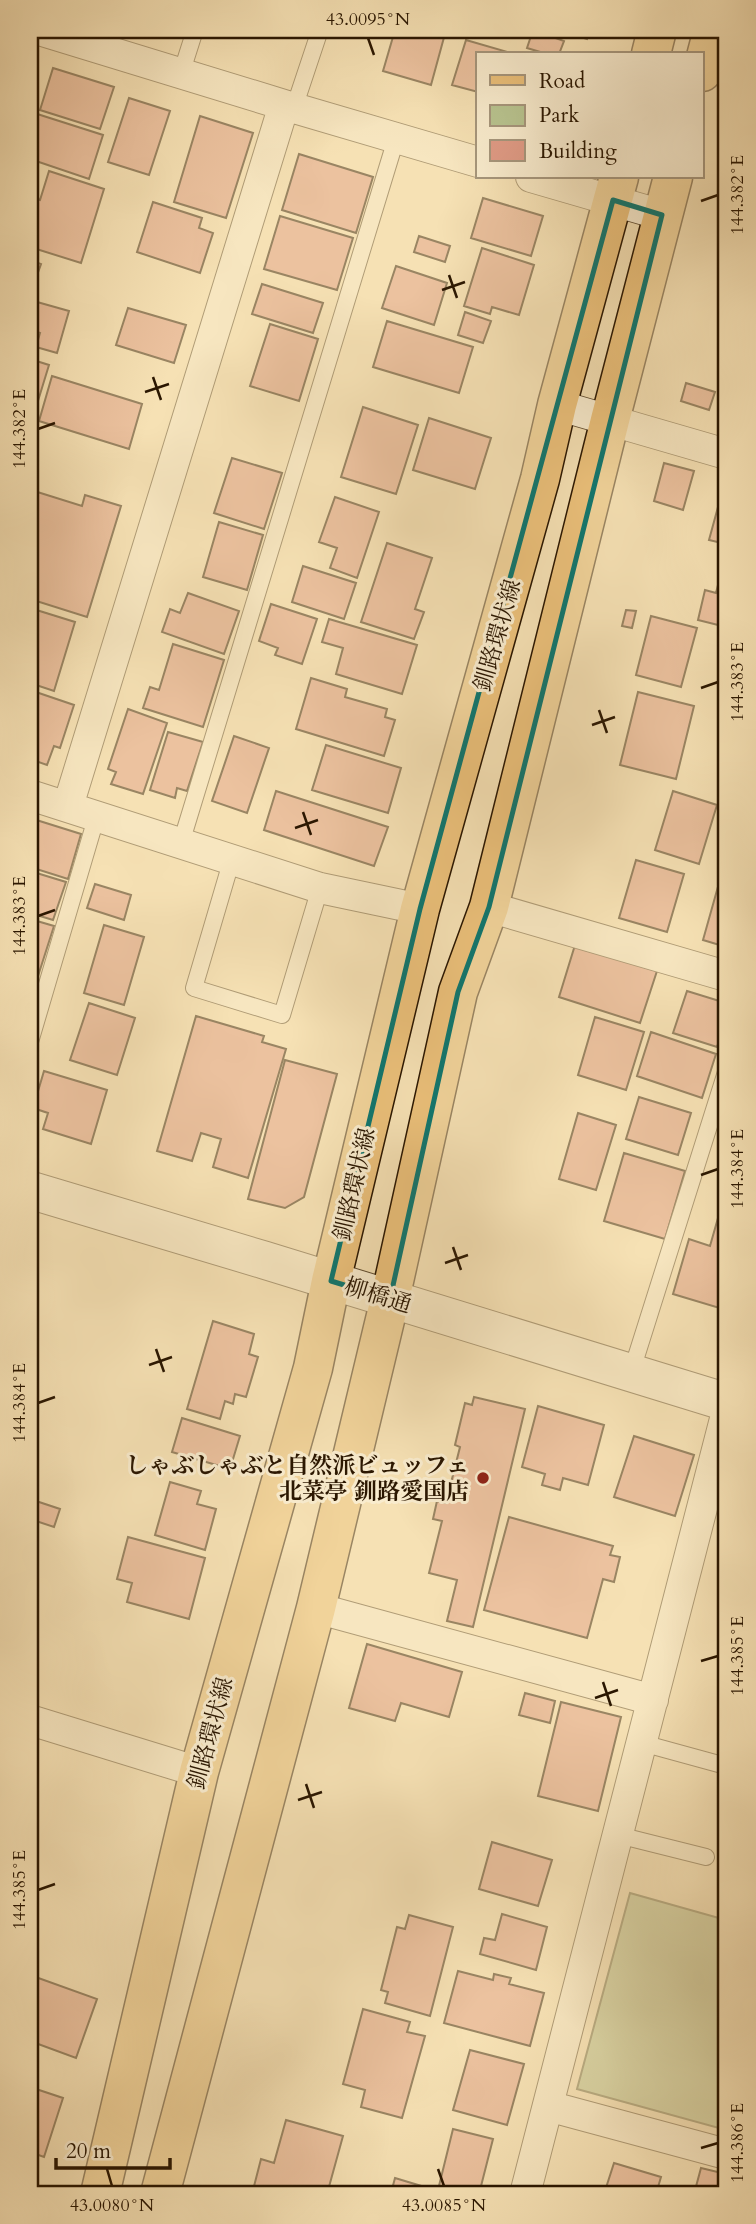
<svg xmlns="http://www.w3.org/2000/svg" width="756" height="2224" viewBox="0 0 756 2224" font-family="Cardo,'Noto Serif JP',serif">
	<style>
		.park { fill: #b8c490; stroke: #716d48; stroke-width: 2 }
		.building { fill: #e09b86; stroke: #2a1600; stroke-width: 2 }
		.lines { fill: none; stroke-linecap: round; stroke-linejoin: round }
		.service-casing { stroke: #5d492d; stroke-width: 18 }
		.minor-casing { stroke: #5d492d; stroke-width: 32 }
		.tertiary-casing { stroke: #5d492d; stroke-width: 39 }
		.primary-casing { stroke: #2a1600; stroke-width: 41 }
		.service { stroke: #f9ecce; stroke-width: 16 }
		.minor { stroke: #f9ecce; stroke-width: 30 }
		.tertiary { stroke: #f9ecce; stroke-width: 37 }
		.primary { stroke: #ebc07a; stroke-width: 38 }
		.marked { fill: none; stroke: #0f766e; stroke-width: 5; stroke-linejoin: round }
		.ticks { fill: none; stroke: #2a1600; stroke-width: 2.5 }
		.poi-dot { fill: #8f2418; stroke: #f9ecce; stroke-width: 2.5 }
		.labels { text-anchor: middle; stroke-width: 6; stroke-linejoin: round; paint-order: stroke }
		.street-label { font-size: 23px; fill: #2a1600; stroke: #f9ecce }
		.poi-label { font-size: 23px; font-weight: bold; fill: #2a1600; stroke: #f9ecce; text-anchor: end }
		.neatline { fill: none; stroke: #2a1600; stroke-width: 2.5 }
		.ticks-label { font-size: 18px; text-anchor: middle; fill: #2a1600 }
	</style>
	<rect width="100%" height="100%" fill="#f6e1b4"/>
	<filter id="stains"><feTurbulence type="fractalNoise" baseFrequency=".00286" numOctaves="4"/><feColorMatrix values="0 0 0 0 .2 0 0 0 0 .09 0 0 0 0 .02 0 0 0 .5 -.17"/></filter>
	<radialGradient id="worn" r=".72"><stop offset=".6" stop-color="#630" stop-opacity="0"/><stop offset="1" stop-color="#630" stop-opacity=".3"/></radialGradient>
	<path class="park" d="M630,1893L726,1920V2130L577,2089Z"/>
	<path class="building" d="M395,30H446L431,85L383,71Z
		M496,30H521L518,37Z
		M533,30L564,41L559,54H547L527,48Z
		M557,30H590L587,39Z
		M466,40L511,53L478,54V92L452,85Z
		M53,68L114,87L100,129L40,110Z
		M129,98L170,111L149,175L108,162Z
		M31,112L103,135L89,179L30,159Z
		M200,116L253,133L226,218L174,202Z
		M299,154L373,177L356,233L282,210Z
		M49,171L104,189L81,263L30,247V232L33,220L30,219V208L33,198L40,200Z
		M483,198L543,216L531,256L471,238Z
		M153,202L202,218L199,228L213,233L200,273L137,252Z
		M280,216L353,238L337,290L264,269Z
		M419,236L450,246L445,262L414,252Z
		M482,248L534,265L519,315L492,307L490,314L464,306Z
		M30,260L41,264L32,289L30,288Z
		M396,266L447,283L434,325L382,308Z
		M262,284L323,303L313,333L252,314Z
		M30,300L69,311L57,353L36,347L40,333L30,330Z
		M128,308L186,325L174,363L116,345Z
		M465,312L491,321L483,343L458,335Z
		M387,321L473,347L459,393L373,367Z
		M270,324L318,339L299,401L250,386Z
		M30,359L49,365L30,427Z
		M52,376L142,404L129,449L39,421Z
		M686,383L715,392L709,410L681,401Z
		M363,407L418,425L396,494L341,477Z
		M429,418L491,438L475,489L413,470Z
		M232,458L282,473L264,529L214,513Z
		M664,463L694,471L683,510L654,501Z
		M724,485L726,486V544L709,540Z
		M31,490L82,506L85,495L121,506L87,617L30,599Z
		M335,497L379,512L357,578L330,568L337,548L319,542Z
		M219,522L263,535L247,590L203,577Z
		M387,543L432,558L415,609L424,612L414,639L361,622Z
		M726,553V627L698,620L705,590L716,593Z
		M303,566L356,583L344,619L292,602Z
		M188,593L239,611L224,654L162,632L170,609L180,613Z
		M271,604L317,619L302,664L275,655L278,648L259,641Z
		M30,608L75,622L54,691L30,683Z
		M626,610L636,611L632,628L622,626Z
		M651,616L697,628L681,687L636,675Z
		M329,619L417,645L402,694L336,674L343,648L322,642Z
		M173,644L224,660L203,727L143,708L150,687L159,690Z
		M311,678L347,689L345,697L387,709L385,717L395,720L384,756L296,729Z
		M30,690L74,705L60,748L54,746L47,765L30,759Z
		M638,692L694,706L676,779L620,765Z
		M128,709L167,723L143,794L111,784L116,772L108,769Z
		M168,732L203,742L187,791L177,788L175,798L150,790Z
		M234,736L269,748L247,813L212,801Z
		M326,745L401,768L388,813L312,790Z
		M276,791L388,827L374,866L264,830Z
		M673,791L717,805L699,864L655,850Z
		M30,818L81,834L68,879L30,867Z
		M636,860L684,874L667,932L619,918Z
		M30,871L66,882L53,920L30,913Z
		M719,883L726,886V947L703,940Z
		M95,884L131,895L124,920L87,908Z
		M30,919L54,926L38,976L30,974Z
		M104,925L144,937L124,1005L84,993Z
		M575,945L657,971L640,1023L559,997Z
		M687,991L726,1003V1019L717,1047L673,1033Z
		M89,1003L135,1018L117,1075L70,1060Z
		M196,1016L264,1036L262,1042L286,1049L248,1178L213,1167L221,1139L201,1133L192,1161L157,1151Z
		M595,1017L644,1032L626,1090L578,1075Z
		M651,1032L716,1054L702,1098L637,1076Z
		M285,1060L337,1074L304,1197L285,1208L248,1199Z
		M44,1071L107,1090L91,1144L43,1129L48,1113L33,1108Z
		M639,1097L691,1113L678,1155L626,1139Z
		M578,1113L616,1125L596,1190L559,1179Z
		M624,1153L685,1171L665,1239L604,1221Z
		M726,1190V1310L673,1294L689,1239L710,1246Z
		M213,1321L254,1334L249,1354L258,1357L246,1397L235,1394L233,1404L225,1401L220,1419L187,1409Z
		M474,1397L525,1409L473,1627L447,1621L457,1580L429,1573L442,1521L433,1519L437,1501L446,1503L460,1447L455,1445L465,1403L472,1405Z
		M538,1406L604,1425L588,1485L563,1478L560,1490L542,1485L545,1474L522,1467Z
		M182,1418L240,1436L230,1469L172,1452Z
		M634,1436L694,1455L675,1516L614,1497Z
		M170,1482L201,1491L197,1504L216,1509L205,1550L155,1535Z
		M30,1499L60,1509L54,1527L30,1519Z
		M509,1517L613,1546L610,1555L620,1557L614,1582L603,1579L587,1638L484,1610Z
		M128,1537L205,1558L189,1619L127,1602L132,1583L117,1579Z
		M367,1644L462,1672L449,1717L401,1703L395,1721L349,1708Z
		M525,1693L555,1701L550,1723L519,1715Z
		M561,1702L621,1717L598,1811L538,1796Z
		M492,1842L552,1860L538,1906L479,1889Z
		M502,1914L547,1927L536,1970L480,1954L484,1938L495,1940Z
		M409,1915L453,1927L430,2016L385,2003L388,1992L381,1990L397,1927L405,1929Z
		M458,1971L493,1980L494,1974L511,1978L509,1984L544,1993L530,2046L444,2023Z
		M30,1975L97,1999L76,2058L30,2041Z
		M363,2009L410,2022L407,2032L425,2036L402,2118L361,2107L365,2090L343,2084Z
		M470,2050L524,2064L507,2125L453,2110Z
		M30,2087L63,2098L44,2157L30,2152Z
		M286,2120L343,2136L327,2194H252L261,2159L274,2163Z
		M453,2129L493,2139L479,2194H437Z
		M614,2163L661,2177L656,2194H604Z
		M701,2168L726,2174V2194H694Z
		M395,2178L428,2188L426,2194L391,2193Z"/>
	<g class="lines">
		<g class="service-casing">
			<path id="service" d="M181,74L195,30
				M294,108L320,30
				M181,843L396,139
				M232,859L194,988L282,1015L320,888
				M30,1042L97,815
				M631,1373L726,1072
				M642,1743L726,1766
				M618,1835L706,1857"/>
		</g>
		<g class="minor-casing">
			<path id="minor" d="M39,30L294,108L478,162
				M531,177L662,215
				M557,405L726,454
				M30,795L320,888L420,909
				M68,806L284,105
				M489,907L726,976
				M316,1608L653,1700
				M30,1720L199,1772
				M548,2106L726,2154
				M525,2194L726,1415"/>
		</g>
		<g class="tertiary-casing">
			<path id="tertiary" d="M30,1190L264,1260L726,1402"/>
		</g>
		<g class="primary-casing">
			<path id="primary" d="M651,54L657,30
				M702,72L713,30
				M100,2194L199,1772L313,1368L331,1281L420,909L540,479L557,405L619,177
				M160,2194L316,1608L390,1299L458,992L489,907L610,420L673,177"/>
		</g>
		<use href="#service" class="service"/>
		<use href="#minor" class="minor"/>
		<use href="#tertiary" class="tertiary"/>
		<use href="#primary" class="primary"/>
	</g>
	<path d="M0 0H756V2224H0ZM613,200L662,215L489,907L458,992L390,1299L331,1281L420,909Z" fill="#f6e1b4" fill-opacity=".55" fill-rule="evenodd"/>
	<path class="marked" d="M613,200L662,215L489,907L458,992L390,1299L331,1281L420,909Z"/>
	<path class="ticks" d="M368,38L374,55M701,201L718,195M449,275L457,298M442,290L465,282M153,377L161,400M145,392L169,384M38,429L55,423M701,688L718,682M599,710L607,733M592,725L615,717M303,812L311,835M295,828L318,820M38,916L55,910M701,1175L718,1169M453,1247L461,1270M445,1263L468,1255M156,1349L164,1372M149,1365L172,1357M38,1403L55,1397M701,1661L718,1656M603,1682L611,1706M595,1698L618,1690M306,1784L314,1808M298,1800L322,1792M38,1890L55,1884M701,2148L718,2143M107,2169L112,2186M438,2169L444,2186"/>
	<circle class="poi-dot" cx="483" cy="1478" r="7"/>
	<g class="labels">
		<g class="street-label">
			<text transform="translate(497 635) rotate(-74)" y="8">釧路環状線</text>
			<text transform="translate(354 1184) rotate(-77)" y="8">釧路環状線</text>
			<text transform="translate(378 1295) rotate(17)" y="8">柳橋通</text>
			<text transform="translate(210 1733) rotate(-75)" y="8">釧路環状線</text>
		</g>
		<g class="poi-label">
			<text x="469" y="1473">しゃぶしゃぶと自然派ビュッフェ<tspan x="469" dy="26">北菜亭 釧路愛国店</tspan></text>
		</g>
	</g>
	<rect width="756" height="2224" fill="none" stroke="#f6e1b4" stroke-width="77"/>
	<rect x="476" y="52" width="228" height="126" fill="#f9ecce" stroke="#a6967c" stroke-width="2"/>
	<rect x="490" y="75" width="35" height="10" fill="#ebc07a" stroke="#a6967c" stroke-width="2"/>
	<text x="539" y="88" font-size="21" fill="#2a1600">Road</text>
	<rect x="490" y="105" width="35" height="21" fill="#b8c490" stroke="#a6967c" stroke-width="2"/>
	<text x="539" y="122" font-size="21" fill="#2a1600">Park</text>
	<rect x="490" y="140" width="35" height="21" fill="#e09b86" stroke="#a6967c" stroke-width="2"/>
	<text x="539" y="158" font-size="21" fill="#2a1600">Building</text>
	<path d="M56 2158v10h114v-10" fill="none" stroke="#2a1600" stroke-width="3.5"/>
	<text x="66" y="2158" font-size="21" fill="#2a1600" stroke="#f9ecce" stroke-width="5" paint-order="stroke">20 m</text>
	<rect x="38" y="38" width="680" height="2148" class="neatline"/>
	<g class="ticks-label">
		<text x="368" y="25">43.0095°N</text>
		<text transform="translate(737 195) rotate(-90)" y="6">144.382°E</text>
		<text transform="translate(19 429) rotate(-90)" y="6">144.382°E</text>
		<text transform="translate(737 682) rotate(-90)" y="6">144.383°E</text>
		<text transform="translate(19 916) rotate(-90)" y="6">144.383°E</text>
		<text transform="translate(737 1169) rotate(-90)" y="6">144.384°E</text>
		<text transform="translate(19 1403) rotate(-90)" y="6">144.384°E</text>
		<text transform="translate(737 1656) rotate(-90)" y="6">144.385°E</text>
		<text transform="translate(19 1890) rotate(-90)" y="6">144.385°E</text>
		<text transform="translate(737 2143) rotate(-90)" y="6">144.386°E</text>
		<text x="112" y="2211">43.0080°N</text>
		<text x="444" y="2211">43.0085°N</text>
	</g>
	<rect width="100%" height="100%" filter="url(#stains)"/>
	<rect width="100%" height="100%" fill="url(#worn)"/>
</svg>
